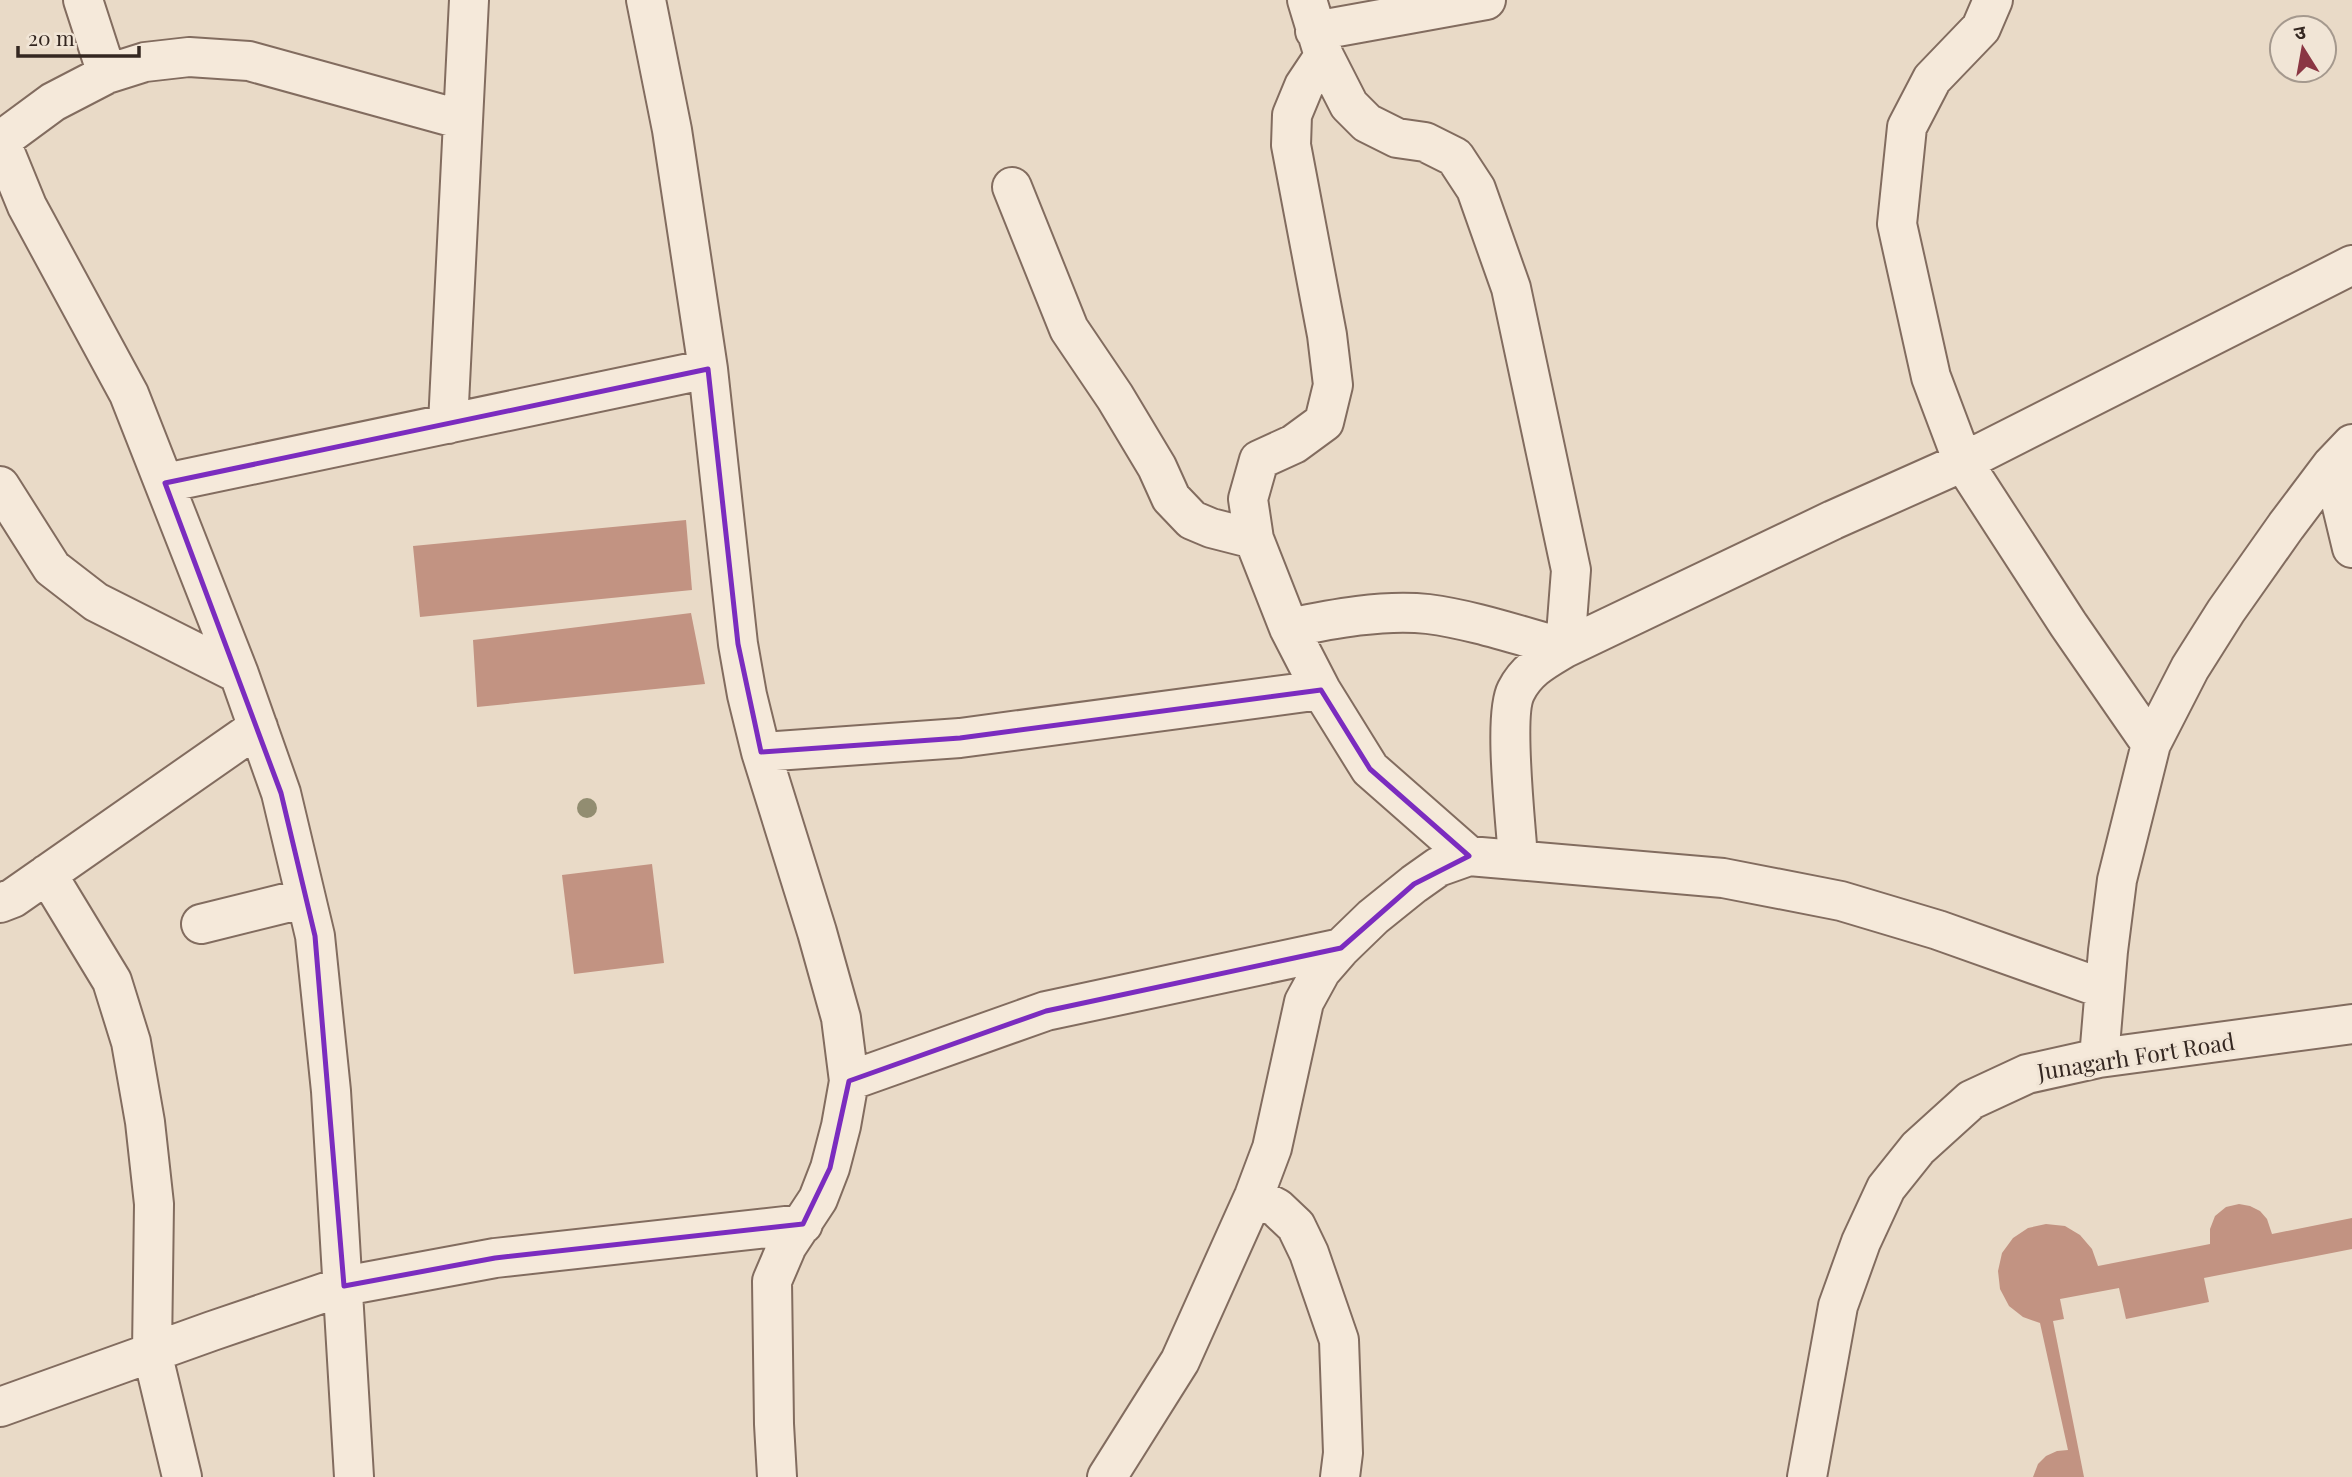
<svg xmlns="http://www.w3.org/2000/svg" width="2352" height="1477" viewBox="0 0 2352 1477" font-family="'Playfair Display','Noto Sans Devanagari',serif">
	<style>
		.building { fill: #c29382 }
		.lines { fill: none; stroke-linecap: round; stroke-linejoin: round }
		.street-casing { stroke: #826c5f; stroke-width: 42 }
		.street { stroke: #f5e9da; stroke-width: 38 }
		.tree { fill: #928d71 }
		.marked { fill: none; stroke: #7b2cbf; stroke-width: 5; stroke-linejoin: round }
		.labels { text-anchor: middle; stroke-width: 6; stroke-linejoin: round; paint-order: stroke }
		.street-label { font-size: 23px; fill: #342721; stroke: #f1e5d6 }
	</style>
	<rect width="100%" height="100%" fill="#e9dac7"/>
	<path class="building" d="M686,520L692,590L420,617L413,546Z
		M691,613L705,684L477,707L473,640Z
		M652,864L664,963L574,974L562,875Z
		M2239,1204L2250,1206L2260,1211L2267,1219L2272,1234L2352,1218V1249L2204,1278L2209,1302L2126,1319L2119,1288L2060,1299L2064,1319L2053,1321L2084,1477H2033L2038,1464L2046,1456L2057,1451L2068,1450L2040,1323L2023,1317L2009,1306L2000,1289L1998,1271L2002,1253L2013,1238L2028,1228L2046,1224L2065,1226L2080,1235L2092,1249L2098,1266L2210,1244V1229L2215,1216L2226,1207Z"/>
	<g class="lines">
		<g class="street-casing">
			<path id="street" d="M83,0L107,74
				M646,0L672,130L708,369L738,644L747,695L761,752L817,932L841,1018L849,1081L841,1126L830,1168L818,1199L787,1246L772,1281L774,1424L777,1477
				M1993,0L1981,28L1932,79L1907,127L1897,224L1931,377L1963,462L2068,624L2151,744
				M1315,31L1486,0
				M1324,56L1304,86L1292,115L1291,145L1327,335L1333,385L1324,422L1294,444L1259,460L1248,499L1254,539L1289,628L1321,690L1370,769L1469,856
				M0,140L27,206L129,394L239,674L281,793L315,936L331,1091L354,1477
				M0,141L53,102L107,74L145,62L189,57L249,61L463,120
				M1012,187L1069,329L1115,397L1157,467L1171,498L1192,520L1211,528L1254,539
				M448,424L469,0
				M2332,465L2352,548
				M165,483L708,369
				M0,486L52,568L96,602L239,674
				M1289,628C1332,619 1384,609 1428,614C1474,620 1520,636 1565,648L1571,570L1511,288L1476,189L1455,157L1425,142L1397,138L1367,123L1349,105L1324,56L1307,0
				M761,752L960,738L1321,690
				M1518,859C1516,824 1503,716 1516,691C1527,669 1545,660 1565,648L1833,520L1963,462L2352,265
				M47,874L112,981L131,1042L145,1122L154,1204L152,1352L182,1477
				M0,903L13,898L258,727
				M201,924L306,898
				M2099,1058L2108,951L2117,880L2151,744L2190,668L2226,611L2286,526L2332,465L2352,444
				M849,1081L1046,1011L1341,948
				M1254,1196L1277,1208L1296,1226L1309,1253L1339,1340L1343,1453L1340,1477
				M0,1407L212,1331L344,1286L495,1258L803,1224
				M1107,1477L1180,1361L1254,1196L1272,1148L1304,1002L1321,971L1341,948L1373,917L1414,884L1438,867L1469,856L1723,878L1841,901L1938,930L2104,989
				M1807,1477L1838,1306L1861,1242L1886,1188L1918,1148L1971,1100L2027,1074L2099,1058L2352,1024"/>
		</g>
		<use href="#street" class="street"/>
	</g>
	<circle class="tree" cx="587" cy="808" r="10"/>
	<path class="marked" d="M708,369L738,644L761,752L960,738L1321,690L1370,769L1469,856L1414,884L1341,948L1046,1011L849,1081L830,1168L803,1224L495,1258L344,1286L315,936L281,793L165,483Z"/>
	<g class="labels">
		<g class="street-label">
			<text transform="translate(2136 1057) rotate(-9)" y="8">Junagarh Fort Road</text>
		</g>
	</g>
	<g transform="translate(2303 49) rotate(349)"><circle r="33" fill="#f1e5d6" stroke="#a5998e" stroke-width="2"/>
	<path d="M0-5L12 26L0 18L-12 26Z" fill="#8a3643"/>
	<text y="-10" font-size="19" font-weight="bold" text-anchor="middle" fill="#342721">उ</text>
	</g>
	<path d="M18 46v10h121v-10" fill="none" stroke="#342721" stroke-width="3.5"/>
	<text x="28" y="46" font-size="21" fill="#342721" stroke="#f1e5d6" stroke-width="5" paint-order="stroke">20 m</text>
</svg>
